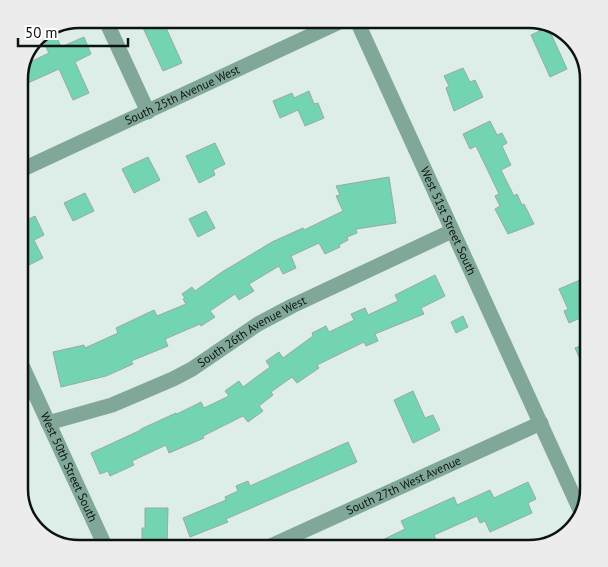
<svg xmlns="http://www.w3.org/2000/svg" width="608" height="567" viewBox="0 0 608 567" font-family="'PT Sans',sans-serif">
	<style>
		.building { fill: #73d4b2; stroke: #98aaa3 }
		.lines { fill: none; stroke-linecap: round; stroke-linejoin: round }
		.minor { stroke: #81a798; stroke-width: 15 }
		.tertiary { stroke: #81a798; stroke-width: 15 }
		.labels { text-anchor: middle; stroke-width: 4.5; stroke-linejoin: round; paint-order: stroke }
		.street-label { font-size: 12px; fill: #0c1310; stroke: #fff }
		.rim { fill: none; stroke: #0c1310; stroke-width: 2.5 }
	</style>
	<rect width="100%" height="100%" fill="#dceee7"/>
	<path class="building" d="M139,19H162L182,63L163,71Z
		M548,27L567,69L550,77L531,35Z
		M55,33L61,47L84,37L91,54L75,62L89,93L73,100L59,69L19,87V74L24,65L49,53L42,39Z
		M463,68L470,82L475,80L483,97L454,111L446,88L449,86L444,76Z
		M309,91L314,104L318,103L324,118L305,126L298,110L280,118L273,101L292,93L294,98Z
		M490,121L497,135L502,133L507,143L502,146L511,165L501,170L514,196L517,194L522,205L524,204L534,224L508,234L495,209L500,206L495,196L499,194L476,146L470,149L463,134Z
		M215,143L225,164L213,170L215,175L199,183L186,156Z
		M148,157L160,180L134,193L122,169Z
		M389,177L396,223L356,229L357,233L347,237L348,240L339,245L340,247L325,254L319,243L291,256L296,268L283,274L279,266L249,284L254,291L239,300L235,294L210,311L215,317L201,326L200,324L165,339L168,346L131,361L133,364L106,376L61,387L53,352L84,345L85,348L118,333L116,328L154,310L157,316L186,304L183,299L185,298L182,294L192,287L195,291L222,272L272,242L303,228L304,230L343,211L336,196L340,195L336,186Z
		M85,193L94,211L73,221L64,203Z
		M206,211L215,228L198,237L189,219Z
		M35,216L44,235L34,240L43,258L19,270V224Z
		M435,275L445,296L421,308L424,314L375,334L378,341L366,346L364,342L317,365L319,368L297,383L292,377L271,392L273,395L259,406L263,411L248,422L243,416L203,436L204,438L169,453L166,445L132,461L134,465L110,476L108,471L100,474L91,453L141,430V429L176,413L177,414L201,402L204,408L229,396L225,391L239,381L243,387L270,367L266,361L279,352L283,358L313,336L312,333L326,326L329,332L354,320L351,314L365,308L368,315L398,301L395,295Z
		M580,280L589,301V314L569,323L564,311L568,309L559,289Z
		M463,316L468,327L456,333L451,322Z
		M589,342V379L575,348Z
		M413,391L425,418L433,415L440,430L413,443L394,400Z
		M348,442L357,462L226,519L228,522L190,537L183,518L226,500L225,497L238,491L236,486L248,481L250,486Z
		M528,482L536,499L528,503L532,513L490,532L485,521L480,523L477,516L434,535L437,543L427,548H423L419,541L403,548H366L405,529L401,521L454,497L457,505L490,490L494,498Z
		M145,508H168L167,548H144V540H142V528H145Z"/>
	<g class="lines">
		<g class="minor">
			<path d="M105,19L148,112"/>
			<path id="s1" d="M19,359L106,548"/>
			<path id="s2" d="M48,423L112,405L173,379L192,369L258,324L292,306L452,231"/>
			<path id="s3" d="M266,548L541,423"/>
		</g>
		<g class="tertiary">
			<path id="s4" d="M356,19L580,510"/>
			<path id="s5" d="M19,171L346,19"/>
		</g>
	</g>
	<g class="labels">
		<g class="street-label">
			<text dy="4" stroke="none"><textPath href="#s5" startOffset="180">South 25th Avenue West</textPath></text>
			<text dy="4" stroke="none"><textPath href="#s4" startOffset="222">West 51st Street South</textPath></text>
			<text dy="4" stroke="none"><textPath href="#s2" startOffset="225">South 26th Avenue West</textPath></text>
			<text dy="4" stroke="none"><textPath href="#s1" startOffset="119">West 50th Street South</textPath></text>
			<text dy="4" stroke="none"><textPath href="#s3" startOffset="151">South 27th West Avenue</textPath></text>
		</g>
	</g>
	<path d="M0 0H608V567H0ZM79 28H529A51 51 0 0 1 580 79V489A51 51 0 0 1 529 540H79A51 51 0 0 1 28 489V79A51 51 0 0 1 79 28Z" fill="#ececec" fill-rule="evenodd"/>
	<path class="rim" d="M79 28H529A51 51 0 0 1 580 79V489A51 51 0 0 1 529 540H79A51 51 0 0 1 28 489V79A51 51 0 0 1 79 28Z"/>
	<path d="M18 38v8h110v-8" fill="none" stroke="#0c1310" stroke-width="2.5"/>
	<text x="25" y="38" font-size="15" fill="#0c1310" stroke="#ffffff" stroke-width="4" paint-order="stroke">50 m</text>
</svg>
